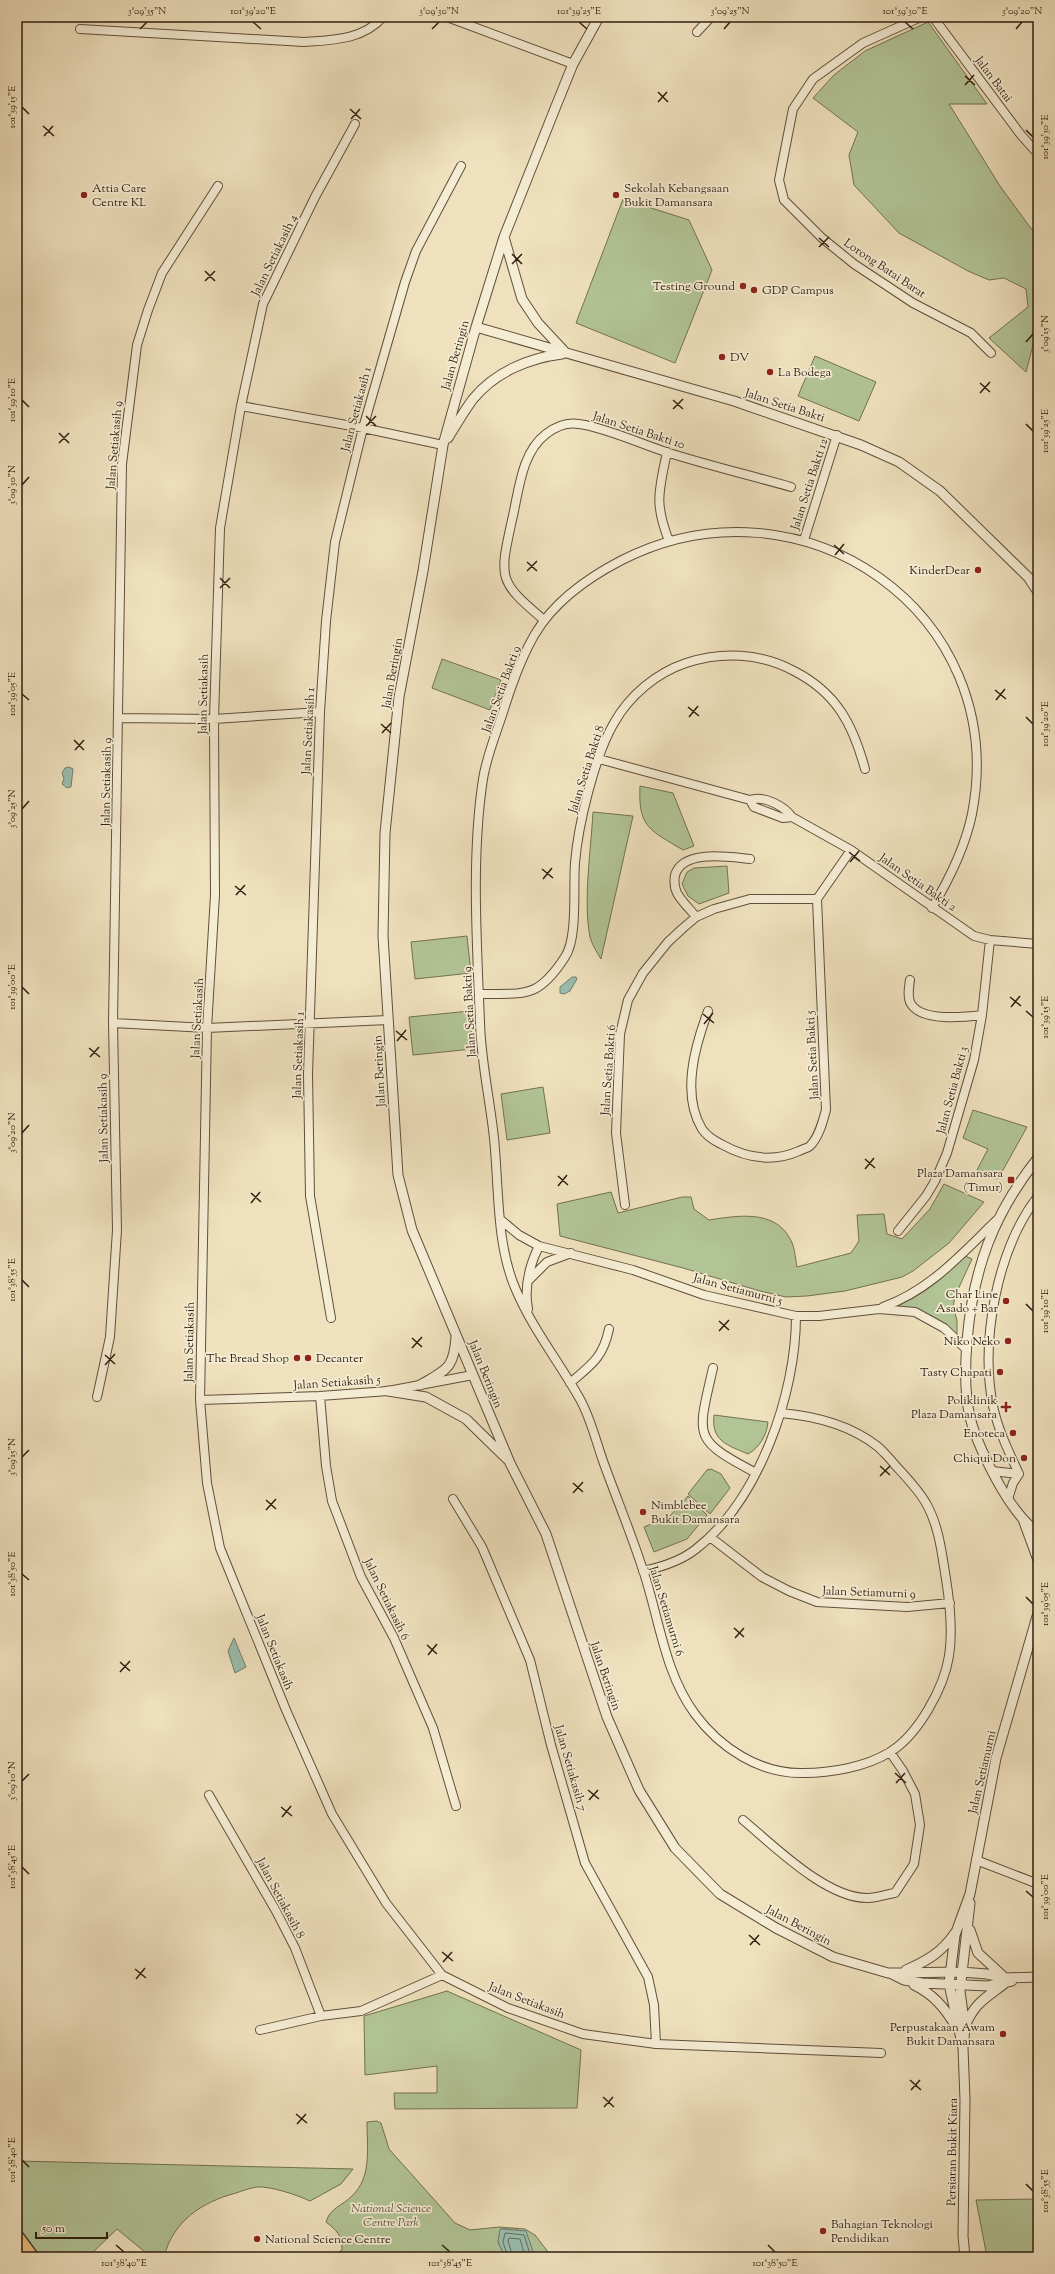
<svg xmlns="http://www.w3.org/2000/svg" width="1055" height="2274" viewBox="0 0 1055 2274" font-family="'Sorts Mill Goudy',serif">
	<style>
		.green { fill: #b2c496; stroke: #727153 }
		.water { fill: #9abeaf; stroke: #707e6f }
		.lines { fill: none; stroke-linecap: round; stroke-linejoin: round }
		.shore { stroke: #666e60; stroke-width: 1 }
		.minor-casing { stroke: #604f3b; stroke-width: 10 }
		.tertiary-casing { stroke: #604f3b; stroke-width: 11 }
		.motorway-casing { stroke: #311e10; stroke-width: 16 }
		.minor { stroke: #f5ecd4; stroke-width: 8 }
		.tertiary { stroke: #f5ecd4; stroke-width: 9 }
		.motorway { stroke: #e8c07e; stroke-width: 14 }
		.ticks { fill: none; stroke: #311e10; stroke-width: 1.5 }
		.poi-dot { fill: #8f2418; stroke: #f5ecd4; stroke-width: 1.5 }
		.labels { text-anchor: middle; stroke-width: 3.5; stroke-linejoin: round; paint-order: stroke }
		.street-label { font-size: 12px; fill: #311e10; stroke: #f5ecd4 }
		.poi-label { font-size: 12px; fill: #311e10; stroke: #f5ecd4; text-anchor: end }
		.park-label { font-size: 12px; font-style: italic; fill: #585038; stroke: #f5ecd4 }
		.neatline { fill: none; stroke: #311e10; stroke-width: 1.5 }
		.ticks-label { font-size: 10px; text-anchor: middle; fill: #311e10 }
	</style>
	<rect width="100%" height="100%" fill="#efe1bd"/>
	<filter id="stains"><feTurbulence type="fractalNoise" baseFrequency=".005" numOctaves="4"/><feColorMatrix values="0 0 0 0 .2 0 0 0 0 .09 0 0 0 0 .02 0 0 0 .5 -.17"/></filter>
	<radialGradient id="worn" r=".72"><stop offset=".6" stop-color="#630" stop-opacity="0"/><stop offset="1" stop-color="#630" stop-opacity=".3"/></radialGradient>
	<path class="green" d="M928,22L987,104H949L1000,186L1038,238V326L1026,372L989,338L1028,307L1026,289L1004,278L989,280L968,271L899,233L854,185L849,155L858,132L813,98L834,75L865,51Z
		M623,199L689,220L712,270L675,363L576,323Z
		M815,356L876,382L859,421L798,396Z
		M442,659L501,680L490,710L432,688Z
		M640,786L673,793L694,846L683,850C650,830 638,828 640,786Z
		M593,812L633,816L601,959C597,952 592,945 590,937C583,901 591,849 593,812Z
		M727,866L729,893L699,904L688,896L682,884L687,872L694,868Z
		M467,936L471,973L415,979L411,942Z
		M470,1011L473,1049L413,1055L409,1017Z
		M543,1087L550,1133L507,1140L501,1094Z
		M973,1110L1027,1127L998,1179L977,1170L988,1149L963,1138Z
		M944,1184L984,1202L949,1243L913,1271L902,1277L845,1291L807,1296L786,1297L760,1291L683,1268L560,1236L557,1204L611,1192L618,1213L682,1197H691L694,1209L709,1220C735,1216 773,1209 789,1237C795,1246 795,1257 797,1267L851,1253L859,1241L857,1215L884,1214L887,1234L902,1239L930,1209Z
		M963,1255L972,1259L955,1296L953,1307L957,1320V1339L946,1327L891,1307C919,1298 945,1278 963,1255Z
		M714,1415L768,1422C767,1435 759,1448 748,1454C727,1445 711,1441 714,1415Z
		M711,1469L721,1474L730,1488L710,1514L688,1494L707,1470Z
		M688,1496L707,1515L687,1539L654,1552L644,1527L670,1516Z
		M447,1991L581,2050L577,2108L395,2109L394,2093H437V2066L365,2075L364,2016Z
		M377,2121L381,2123L389,2149L455,2223L470,2230L499,2227L525,2229L535,2235L552,2257H535L530,2245L517,2229H501L498,2242L505,2257H331L342,2250C342,2236 337,2230 326,2222C330,2208 342,2206 352,2196C372,2177 367,2148 367,2122Z
		M17,2161L353,2169L341,2184L310,2201C297,2195 271,2186 257,2187C250,2188 242,2191 236,2193C202,2202 173,2221 164,2257H151L117,2229L92,2253L97,2257H41L17,2224Z
		M1038,2199V2257H987L976,2200Z"/>
	<path class="water" d="M69,767L73,769L71,787L67,788L62,784L64,779L62,773L65,768Z
		M572,977H576L577,979L570,991L564,994L560,993V987Z
		M234,1638L246,1667L235,1673L228,1651Z
		M500,2229L526,2231L535,2257H505L498,2242Z"/>
	<g class="lines">
		<path class="shore" d="M508,2257L503,2242L505,2233L524,2235L531,2257
			M513,2257L508,2241L509,2238L520,2239L525,2257"/>
		<g class="minor-casing">
			<path id="minor" d="M447,17L573,64
				M921,17L863,43L813,79L793,109L779,180L784,200L822,238L854,264L913,303L971,333L991,353
				M933,17L1021,135L1038,154
				M80,29L304,42C332,40 363,40 383,17
				M697,32L711,17
				M355,124L315,197L263,304L241,406L220,528L214,719L215,895L207,1028L200,1400L207,1483L220,1548L286,1710L332,1814L386,1903L442,1975L508,2008L583,2034L656,2044L881,2053
				M241,406L363,428L443,445
				M667,452C659,491 654,503 669,541
				M804,540L837,435
				M544,620C498,581 499,579 512,520C519,491 521,453 546,434C555,427 567,422 579,424C604,427 641,444 666,452C707,465 749,475 791,487
				M118,718L214,719L320,712
				M599,759L750,800C764,795 784,806 792,817L851,850L974,936L990,940L1038,944
				M750,800L754,807L783,818L792,817
				M696,917C690,909 682,902 677,893C674,887 674,881 675,875C683,849 729,857 750,859
				M910,980C909,987 907,997 911,1004C922,1022 965,1017 982,1015
				M479,994C525,993 537,1000 565,957C578,938 573,887 575,863C578,825 595,755 614,723C629,696 656,673 686,663C722,651 760,653 794,671C837,693 853,725 865,769
				M708,1011C695,1046 681,1094 702,1129C706,1135 715,1141 721,1144C746,1158 772,1163 799,1151C802,1149 808,1148 810,1146C819,1137 823,1121 826,1110L817,899L851,850
				M113,1023L207,1028L388,1020
				M625,1205L616,1133L620,1034L628,1000L643,973L668,942L682,929L696,917L714,909L750,899H817
				M501,1220L519,1235L539,1246L633,1270L704,1295L796,1316H819L879,1309L915,1312L944,1328L967,1350
				M898,1231L926,1196L935,1181L947,1153L974,1060L982,1015L990,940
				M528,1281L547,1262L571,1253
				M883,1307C931,1290 962,1253 998,1219
				M528,1309C524,1287 529,1266 539,1246
				M331,1318L310,1196L308,1074L320,712L326,621L335,542L363,428L405,282L416,251L461,166
				M713,1368C697,1438 692,1439 756,1473
				M570,1383C591,1365 603,1358 609,1329
				M320,1396L326,1466L332,1501L361,1577L394,1638L433,1728L456,1806
				M97,1397L110,1337L117,1230L113,1023L122,464L137,345L148,310L162,273L218,186
				M200,1400L320,1396L388,1391L473,1375
				M781,1413C815,1416 850,1425 877,1446C881,1449 892,1461 895,1465C906,1477 919,1490 927,1505C939,1527 942,1554 946,1579C950,1604 953,1631 949,1656C944,1688 918,1735 890,1752C866,1767 831,1773 803,1773C760,1774 720,1748 695,1714C664,1672 659,1617 643,1570C631,1533 616,1497 603,1461C596,1441 591,1420 581,1401C560,1363 533,1330 516,1290C496,1245 499,1187 494,1138C490,1100 481,1061 480,1023C477,944 471,857 483,779C487,754 498,729 505,706C513,681 522,656 535,634C554,602 589,577 622,560C801,469 1011,612 972,814C965,848 950,878 932,908
				M992,1471L1019,1474
				M1019,1474C1009,1452 998,1430 993,1406C980,1341 997,1249 1038,1196
				M453,1499L482,1547L530,1660L551,1745L585,1863L648,1977L654,2005L656,2044
				M1008,1499L1013,1483L1019,1474
				M710,1537L762,1577L789,1591L817,1602L907,1607L950,1603
				M643,1571C662,1567 681,1561 696,1549C759,1500 796,1394 796,1316
				M209,1795L276,1911L295,1948L321,2016
				M743,1820C774,1846 827,1899 868,1898C877,1898 887,1894 895,1893L914,1864L920,1825L915,1794L903,1771L890,1752
				M976,1860L1038,1884
				M260,2030L321,2016L361,2011L442,1975"/>
		</g>
		<g class="tertiary-casing">
			<path id="tertiary" d="M599,17L573,64L556,106L504,237L476,327L443,445L423,571L399,697L385,833L383,936L398,1175L412,1230L510,1463L546,1534L607,1717L639,1790L675,1848L720,1894L776,1928L833,1957L888,1973L961,1972L987,1974L1005,1978L1038,1977
				M504,237L522,299L538,323L565,352
				M476,327L734,401L861,445L899,462L940,491L1028,577L1038,592
				M448,438C456,425 464,411 473,399C495,372 529,358 562,354
				M1038,1158C993,1214 973,1270 967,1341C965,1366 964,1392 970,1417C975,1438 984,1456 994,1475C1005,1496 1019,1519 1038,1533
				M420,1385C446,1370 454,1369 456,1337
				M388,1391L426,1397L466,1419L507,1459
				M1024,1522L1038,1560
				M970,1930L978,1953L1003,1976
				M906,1970C927,1961 942,1952 955,1933
				M890,1973L904,1980L922,1983L988,1986L1012,1981
				M914,1985C933,1994 944,2007 955,2025
				M965,2026C975,2003 984,1999 1004,1984
				M963,2048L949,1984L955,1935L970,1894L996,1758L1038,1613
				M965,2257L963,2236L965,2100L963,2048L965,2028L960,1991L970,1903"/>
		</g>
		<g class="motorway-casing">
			<path id="motorway" d="M17,2238L31,2257"/>
		</g>
		<use href="#minor" class="minor"/>
		<use href="#tertiary" class="tertiary"/>
		<use href="#motorway" class="motorway"/>
	</g>
	<path class="ticks" d="M253,22L261,29M579,22L587,29M905,22L913,29M140,29L147,22M432,29L439,22M724,29L730,22M1016,29L1022,22M965,76L975,85M965,85L974,75M658,92L668,102M658,102L667,92M22,107L29,114M350,109L361,119M351,119L360,109M43,126L54,136M1026,130L1033,137M44,136L53,126M819,238L829,247M819,247L829,237M512,254L522,264M512,264L522,254M205,271L215,281M205,281L215,271M1026,342L1033,334M980,383L990,392M980,393L990,382M22,400L29,407M673,400L683,409M673,409L683,399M366,416L376,426M1026,424L1033,431M366,426L376,416M59,433L69,443M59,443L69,433M22,485L29,477M834,545L844,554M835,555L844,544M527,562L537,571M527,571L537,561M220,578L230,588M220,588L230,578M995,690L1006,699M22,694L29,700M996,700L1005,689M688,707L699,716M689,717L698,706M1026,717L1033,724M381,724L391,733M382,733L391,723M74,740L84,750M75,750L84,740M22,809L29,801M849,852L860,861M850,862L859,851M542,869L553,878M543,879L552,868M235,886L246,895M236,895L245,885M22,987L29,994M1010,997L1021,1006M1011,1007L1020,996M1026,1011L1033,1017M703,1014L714,1023M704,1024L713,1013M396,1031L407,1040M397,1041L406,1030M89,1048L100,1057M90,1057L99,1047M22,1133L29,1125M865,1159L875,1168M865,1169L874,1158M558,1176L568,1185M558,1186L567,1175M251,1193L261,1202M251,1203L260,1192M22,1280L29,1287M1026,1304L1033,1311M719,1321L729,1330M719,1331L729,1320M412,1338L422,1347M412,1348L422,1337M105,1355L115,1364M105,1365L115,1354M22,1457L29,1450M880,1466L890,1475M880,1476L890,1466M573,1483L583,1492M573,1493L583,1482M266,1500L276,1509M266,1510L276,1499M22,1574L29,1580M1026,1597L1033,1604M734,1628L744,1637M735,1638L744,1628M427,1645L437,1654M428,1655L437,1644M120,1662L130,1671M120,1672L130,1661M895,1773L906,1783M22,1781L29,1774M896,1783L905,1773M588,1790L599,1799M589,1800L598,1790M281,1807L292,1816M282,1817L291,1806M22,1867L29,1874M1026,1891L1033,1897M749,1935L760,1945M750,1945L759,1935M442,1952L453,1961M443,1962L452,1952M135,1969L146,1978M136,1979L145,1968M910,2080L921,2090M911,2090L920,2080M603,2097L614,2107M604,2107L613,2097M296,2114L307,2123M297,2124L306,2114M22,2160L29,2167M1026,2184L1033,2191M116,2245L124,2252M442,2245L450,2252M768,2245L775,2252"/>
	<g class="poi-dot">
		<circle cx="84" cy="195" r="4"/>
		<circle cx="616" cy="195" r="4"/>
		<circle cx="743" cy="286" r="4"/>
		<circle cx="754" cy="290" r="4"/>
		<circle cx="722" cy="357" r="4"/>
		<circle cx="770" cy="372" r="4"/>
		<circle cx="978" cy="570" r="4"/>
		<rect x="1007" y="1176" width="8" height="8" rx="2"/>
		<circle cx="1006" cy="1301" r="4"/>
		<circle cx="1008" cy="1341" r="4"/>
		<circle cx="297" cy="1358" r="4"/>
		<circle cx="308" cy="1358" r="4"/>
		<circle cx="1000" cy="1372" r="4"/>
		<path d="M1004 1401h4v4h4v4h-4v4h-4v-4h-4v-4h4z"/>
		<circle cx="1013" cy="1433" r="4"/>
		<circle cx="1024" cy="1458" r="4"/>
		<circle cx="643" cy="1512" r="4"/>
		<circle cx="1003" cy="2034" r="4"/>
		<circle cx="823" cy="2231" r="4"/>
		<circle cx="257" cy="2239" r="4"/>
	</g>
	<g class="labels">
		<g class="street-label">
			<text transform="translate(994 79) rotate(53)" y="4">Jalan Batai</text>
			<text transform="translate(274 255) rotate(-64)" y="4">Jalan Setiakasih 4</text>
			<text transform="translate(885 268) rotate(34)" y="4">Lorong Batai Barat</text>
			<text transform="translate(455 355) rotate(-74)" y="4">Jalan Beringin</text>
			<text transform="translate(785 405) rotate(18)" y="4">Jalan Setia Bakti</text>
			<text transform="translate(356 409) rotate(-75)" y="4">Jalan Setiakasih 1</text>
			<text transform="translate(639 430) rotate(18)" y="4">Jalan Setia Bakti 10</text>
			<text transform="translate(114 445) rotate(-85)" y="4">Jalan Setiakasih 9</text>
			<text transform="translate(809 484) rotate(-72)" y="4">Jalan Setia Bakti 12</text>
			<text transform="translate(392 673) rotate(-80)" y="4">Jalan Beringin</text>
			<text transform="translate(501 689) rotate(-70)" y="4">Jalan Setia Bakti 9</text>
			<text transform="translate(203 694) rotate(-89)" y="4">Jalan Setiakasih</text>
			<text transform="translate(308 731) rotate(-87)" y="4">Jalan Setiakasih 1</text>
			<text transform="translate(586 769) rotate(-72)" y="4">Jalan Setia Bakti 8</text>
			<text transform="translate(106 782) rotate(-89)" y="4">Jalan Setiakasih 9</text>
			<text transform="translate(918 882) rotate(35)" y="4">Jalan Setia Bakti 2</text>
			<text transform="translate(469 1012) rotate(-93)" y="4">Jalan Setia Bakti 9</text>
			<text transform="translate(197 1018) rotate(-87)" y="4">Jalan Setiakasih</text>
			<text transform="translate(298 1055) rotate(-88)" y="4">Jalan Setiakasih 1</text>
			<text transform="translate(812 1055) rotate(-93)" y="4">Jalan Setia Bakti 5</text>
			<text transform="translate(608 1070) rotate(-86)" y="4">Jalan Setia Bakti 6</text>
			<text transform="translate(379 1071) rotate(-93)" y="4">Jalan Beringin</text>
			<text transform="translate(952 1090) rotate(-75)" y="4">Jalan Setia Bakti 3</text>
			<text transform="translate(103 1118) rotate(-91)" y="4">Jalan Setiakasih 9</text>
			<text transform="translate(738 1289) rotate(15)" y="4">Jalan Setiamurni 5</text>
			<text transform="translate(189 1342) rotate(-89)" y="4">Jalan Setiakasih</text>
			<text transform="translate(486 1374) rotate(68)" y="4">Jalan Beringin</text>
			<text transform="translate(337 1382) rotate(-4)" y="4">Jalan Setiakasih 5</text>
			<text transform="translate(869 1592) rotate(2)" y="4">Jalan Setiamurni 9</text>
			<text transform="translate(387 1599) rotate(64)" y="4">Jalan Setiakasih 6</text>
			<text transform="translate(667 1611) rotate(73)" y="4">Jalan Setiamurni 6</text>
			<text transform="translate(275 1652) rotate(68)" y="4">Jalan Setiakasih</text>
			<text transform="translate(606 1676) rotate(71)" y="4">Jalan Beringin</text>
			<text transform="translate(571 1768) rotate(74)" y="4">Jalan Setiakasih 7</text>
			<text transform="translate(982 1772) rotate(-77)" y="4">Jalan Setiamurni</text>
			<text transform="translate(281 1898) rotate(62)" y="4">Jalan Setiakasih 8</text>
			<text transform="translate(799 1925) rotate(28)" y="4">Jalan Beringin</text>
			<text transform="translate(527 2000) rotate(21)" y="4">Jalan Setiakasih</text>
			<text transform="translate(952 2152) rotate(-89)" y="4">Persiaran Bukit Kiara</text>
		</g>
		<g class="poi-label">
			<text x="92" y="192" text-anchor="start">Attia Care<tspan x="92" dy="14">Centre KL</tspan></text>
			<text x="624" y="192" text-anchor="start">Sekolah Kebangsaan<tspan x="624" dy="14">Bukit Damansara</tspan></text>
			<text x="735" y="290">Testing Ground</text>
			<text x="762" y="294" text-anchor="start">GDP Campus</text>
			<text x="730" y="361" text-anchor="start">DV</text>
			<text x="778" y="376" text-anchor="start">La Bodega</text>
			<text x="970" y="574">KinderDear</text>
			<text x="1003" y="1177">Plaza Damansara<tspan x="1003" dy="14">(Timur)</tspan></text>
			<text x="998" y="1298">Char Line<tspan x="998" dy="14">Asado + Bar</tspan></text>
			<text x="1000" y="1345">Niko Neko</text>
			<text x="289" y="1362">The Bread Shop</text>
			<text x="316" y="1362" text-anchor="start">Decanter</text>
			<text x="992" y="1376">Tasty Chapati</text>
			<text x="997" y="1404">Poliklinik<tspan x="997" dy="14">Plaza Damansara</tspan></text>
			<text x="1005" y="1437">Enoteca</text>
			<text x="1016" y="1462">Chiqui Don</text>
			<text x="651" y="1509" text-anchor="start">Nimblebee<tspan x="651" dy="14">Bukit Damansara</tspan></text>
			<text x="995" y="2031">Perpustakaan Awam<tspan x="995" dy="14">Bukit Damansara</tspan></text>
			<text x="831" y="2228" text-anchor="start">Bahagian Teknologi<tspan x="831" dy="14">Pendidikan</tspan></text>
			<text x="265" y="2243" text-anchor="start">National Science Centre</text>
		</g>
		<g class="park-label">
			<text x="391" y="2212">National Science<tspan x="391" dy="14">Centre Park</tspan></text>
		</g>
	</g>
	<rect width="1055" height="2274" fill="none" stroke="#efe1bd" stroke-width="44"/>
	<path d="M36 2232v6h71v-6" fill="none" stroke="#311e10" stroke-width="2"/>
	<text x="42" y="2232" font-size="12" fill="#311e10" stroke="#f5ecd4" stroke-width="3" paint-order="stroke">50 m</text>
	<rect x="22" y="22" width="1011" height="2230" class="neatline"/>
	<g class="ticks-label">
		<text x="147" y="14">3°09'35"N</text>
		<text x="253" y="14">101°39'20"E</text>
		<text x="439" y="14">3°09'30"N</text>
		<text x="579" y="14">101°39'25"E</text>
		<text x="730" y="14">3°09'25"N</text>
		<text x="905" y="14">101°39'30"E</text>
		<text x="1022" y="14">3°09'20"N</text>
		<text transform="translate(11 107) rotate(-90)" y="4">101°39'15"E</text>
		<text transform="translate(1044 137) rotate(-90)" y="4">101°39'30"E</text>
		<text transform="translate(1044 334) rotate(-90)" y="4">3°09'15"N</text>
		<text transform="translate(11 400) rotate(-90)" y="4">101°39'10"E</text>
		<text transform="translate(1044 431) rotate(-90)" y="4">101°39'25"E</text>
		<text transform="translate(11 485) rotate(-90)" y="4">3°09'30"N</text>
		<text transform="translate(11 694) rotate(-90)" y="4">101°39'05"E</text>
		<text transform="translate(1044 724) rotate(-90)" y="4">101°39'20"E</text>
		<text transform="translate(11 809) rotate(-90)" y="4">3°09'25"N</text>
		<text transform="translate(11 987) rotate(-90)" y="4">101°39'00"E</text>
		<text transform="translate(1044 1017) rotate(-90)" y="4">101°39'15"E</text>
		<text transform="translate(11 1133) rotate(-90)" y="4">3°09'20"N</text>
		<text transform="translate(11 1280) rotate(-90)" y="4">101°38'55"E</text>
		<text transform="translate(1044 1311) rotate(-90)" y="4">101°39'10"E</text>
		<text transform="translate(11 1457) rotate(-90)" y="4">3°09'15"N</text>
		<text transform="translate(11 1574) rotate(-90)" y="4">101°38'50"E</text>
		<text transform="translate(1044 1604) rotate(-90)" y="4">101°39'05"E</text>
		<text transform="translate(11 1781) rotate(-90)" y="4">3°09'10"N</text>
		<text transform="translate(11 1867) rotate(-90)" y="4">101°38'45"E</text>
		<text transform="translate(1044 1897) rotate(-90)" y="4">101°39'00"E</text>
		<text transform="translate(11 2160) rotate(-90)" y="4">101°38'40"E</text>
		<text transform="translate(1044 2191) rotate(-90)" y="4">101°38'55"E</text>
		<text x="124" y="2266">101°38'40"E</text>
		<text x="450" y="2266">101°38'45"E</text>
		<text x="775" y="2266">101°38'50"E</text>
	</g>
	<rect width="100%" height="100%" filter="url(#stains)"/>
	<rect width="100%" height="100%" fill="url(#worn)"/>
</svg>
